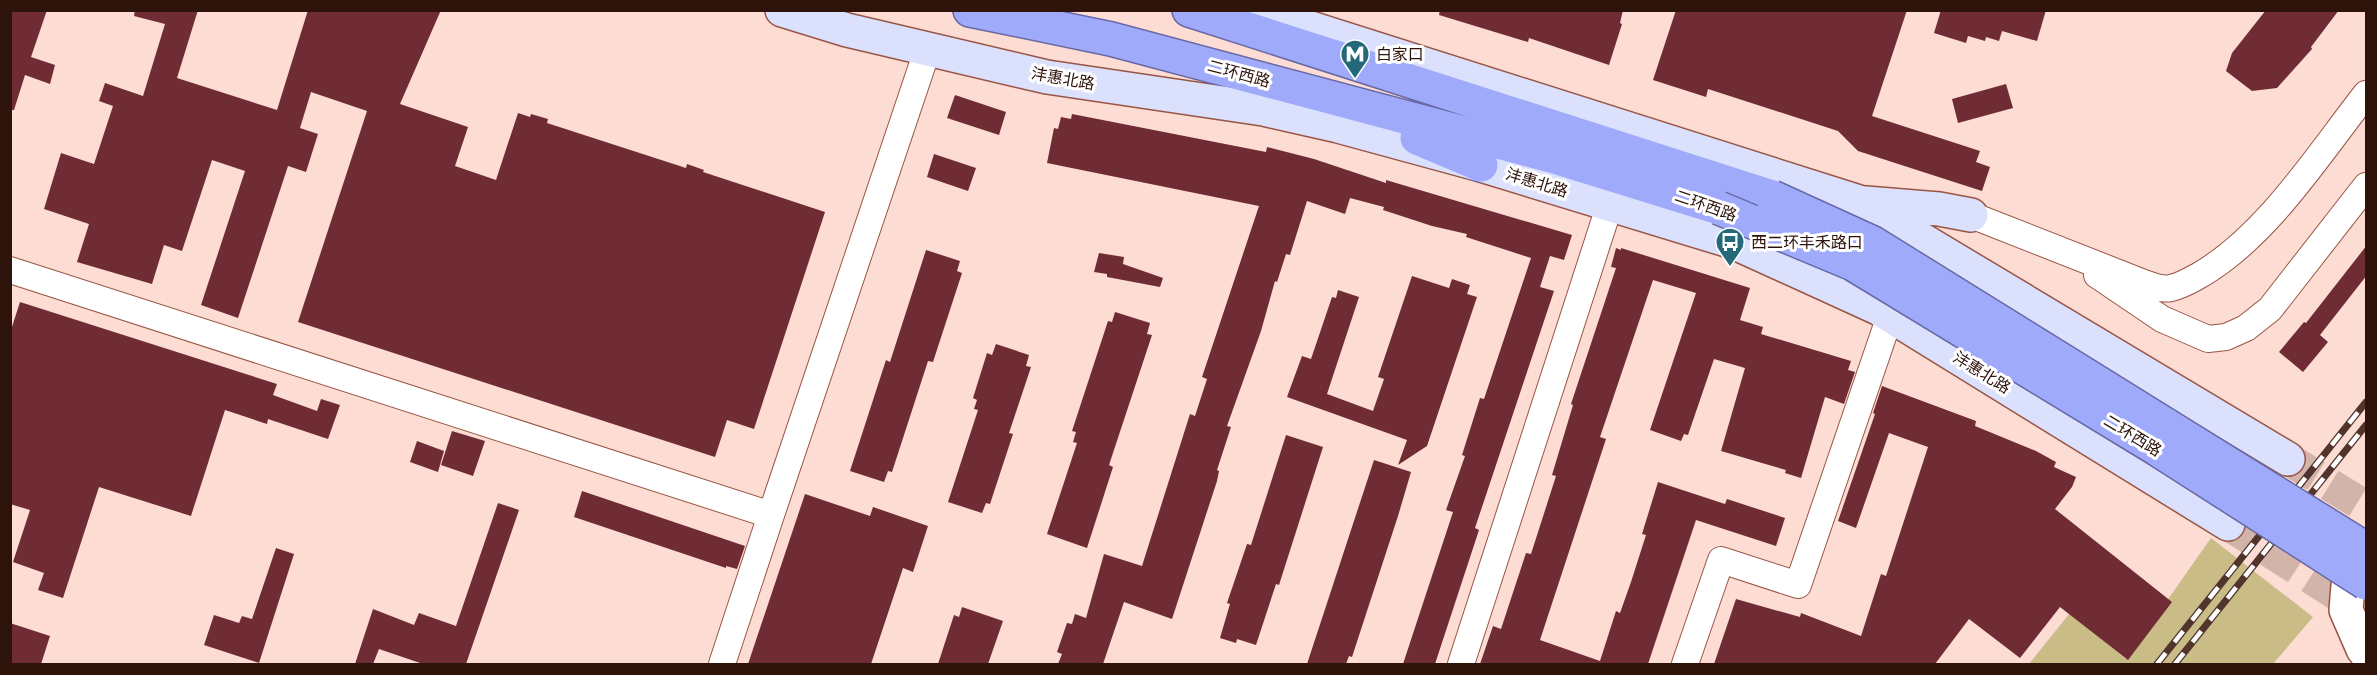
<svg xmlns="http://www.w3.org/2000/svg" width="2377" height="675" viewBox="0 0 2377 675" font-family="Manrope,'Noto Sans SC',sans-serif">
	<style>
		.green { fill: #c9bc87 }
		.building { fill: #6f2c34 }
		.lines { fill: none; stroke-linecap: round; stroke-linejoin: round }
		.secondary-tunnel { stroke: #d3b4ab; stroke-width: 33; stroke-dasharray: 33 16; stroke-linecap: butt }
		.minor-casing { stroke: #954; stroke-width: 28 }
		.tertiary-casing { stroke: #954; stroke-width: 36 }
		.secondary-casing { stroke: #954; stroke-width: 36 }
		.trunk-casing { stroke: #6868a5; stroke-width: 36 }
		.minor { stroke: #fff; stroke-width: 26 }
		.tertiary { stroke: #fff; stroke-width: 33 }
		.secondary { stroke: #dbe0fd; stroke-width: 33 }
		.trunk { stroke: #9fabfa; stroke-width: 33 }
		.rail-casing { stroke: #51352d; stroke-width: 7 }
		.rail { stroke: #fff; stroke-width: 4.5; stroke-dasharray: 14; stroke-linecap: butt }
		.trunk-bridge-casing { stroke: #6868a5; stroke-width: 36; stroke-linecap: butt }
		.trunk-bridge { stroke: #9fabfa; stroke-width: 33 }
		.labels { text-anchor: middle; stroke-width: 6; stroke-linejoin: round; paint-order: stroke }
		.poi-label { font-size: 16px; fill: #2e130b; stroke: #fff; text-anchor: start }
		.street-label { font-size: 16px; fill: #2e130b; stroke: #fff }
	</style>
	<rect width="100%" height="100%" fill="#fcdcd3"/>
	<path class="green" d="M2211,538L2313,617L2273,664H2029L2070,613L2126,659Z"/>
	<path class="building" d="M10,10H47L31,57L55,65L50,84L25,75L14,110H10Z
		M135,10H198L177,78L277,110L308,10H441L400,104L468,127L455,166L496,180L518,113L530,117L531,114L548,119L547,123L686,168L687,164L704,170L703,172L825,212L754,429L727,420L715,457L298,322L367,111L311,92L300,128L318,134L306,172L288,166L238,318L201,305L245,171L212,160L182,251L164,245L152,284L77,262L89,224L44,209L61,153L94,164L113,106L99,101L105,83L143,96L165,24L134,16Z
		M1440,10H1623L1620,23L1622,24L1609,65L1529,38L1528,42L1439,15Z
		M1676,10H1907L1872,116L1980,151L1976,162L1990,167L1982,191L1858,151L1838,131L1708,89L1706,97L1653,80Z
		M1941,10H2046L2037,41L2002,31L1999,41L1986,37L1985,41L1968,36L1966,43L1934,33Z
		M2266,10H2339L2311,47L2312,49L2277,88L2252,91L2226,71L2232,53Z
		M2006,84L2013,108L1958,123L1952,99Z
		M955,95L1006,112L999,135L947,118Z
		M1072,114L1266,152L1267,147L1314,159L1386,183V180L1572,235L1564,260L1550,256L1540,287L1554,291L1475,528L1479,530L1435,664H1403L1453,512L1446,510L1465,456L1462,455L1480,398L1484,399L1531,258L1466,237L1467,234L1432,226L1383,210L1384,207L1350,198L1345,214L1307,201L1290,255L1286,254L1277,282L1275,281L1261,331L1227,426L1231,427L1217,470L1219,471L1217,481L1172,619L1124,602L1103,664H1058L1062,654L1057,652L1067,623L1072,624L1075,614L1086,618L1104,554L1142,566L1190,414L1195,416L1207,379L1202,377L1259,206L1047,163L1054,128L1058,129L1061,117L1071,119Z
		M934,154L976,168L968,191L927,177Z
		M2367,245V275L2320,335L2328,342L2303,372L2279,352L2304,322L2306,323Z
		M1616,248L1621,250V248L1750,288L1740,320L1763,327L1761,334L1851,361L1848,370L1855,372L1844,404L1825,397L1801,478L1785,473L1786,470L1721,451L1745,368L1714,359L1688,435L1684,434L1681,441L1650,430L1696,293L1653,280L1600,437L1606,439L1540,640L1600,661L1616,611L1620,613L1631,582L1646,535L1642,534L1658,482L1725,504L1727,499L1785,518L1776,546L1696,520L1648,664H1480L1493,626L1501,629L1526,553L1531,554L1556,476L1552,475L1573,405L1571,404L1616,268L1611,267Z
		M926,250L960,261L957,271L962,273L933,362L928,361L892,472L888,471L884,482L850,471L886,360L890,362Z
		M1099,253L1124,257L1123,264L1163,278L1160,287L1107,277V274L1094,272Z
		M1412,276L1449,288L1452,279L1470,285L1467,294L1477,297L1427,446L1398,465L1407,440L1287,397L1302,356L1311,359L1332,297L1336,298L1338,290L1359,297L1327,394L1373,411L1384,379L1378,377Z
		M20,302L277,384L273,395L317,411L321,399L340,405L328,439L268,419L267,424L225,410L191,516L99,487L63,598L38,590L44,573L13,562L30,510L10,504V333Z
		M1115,312L1150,323L1147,334L1152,335L1109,465L1113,467L1087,548L1047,534L1077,443L1073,442L1076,432L1072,431L1108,321L1112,322Z
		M996,344L1029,355L1026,366L1031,367L1009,433L1013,434L990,504L986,503L982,513L948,502L978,410L974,409L977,400L973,398L987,353L992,355Z
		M1882,386L1976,421L1975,426L2036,451L2056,462L2054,467L2076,477L2072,487L2055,509L2172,602L2128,660L2060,607L2020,658L1969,619L1935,664H1714L1736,599L1800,617L1801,613L1861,636L1881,574L1886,576L1928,447L1889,433L1856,528L1838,521L1875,414L1873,413Z
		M452,431L485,441L473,476L441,465Z
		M1286,435L1323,447L1279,585L1276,584L1256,645L1237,639L1236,643L1220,638L1230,604L1227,603L1247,544L1251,545Z
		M417,441L444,451L438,472L410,462Z
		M1374,460L1411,472L1398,516L1352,657L1349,656L1346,664H1307Z
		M582,491L745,546L737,569L726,566V568L574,517Z
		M805,494L870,516L873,507L928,526L913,572L903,568L871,664H748Z
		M498,503L519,510L466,664H423L379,649L373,664H355L373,609L414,625L419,613L456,626Z
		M276,548L294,554L259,663L204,645L214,615L239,623L242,616L252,619Z
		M962,607L1003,621L988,664H938L954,615L959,617Z
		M10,623L50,636L41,664H10Z"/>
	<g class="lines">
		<path class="secondary-tunnel" d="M2288,459L2366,507
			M2228,524L2366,613"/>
		<g class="minor-casing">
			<path id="minor" d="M1971,215L2144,283C2152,286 2162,290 2171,288C2181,286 2191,280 2200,275C2267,236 2318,155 2366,94
				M10,270L771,515L928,48
				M2097,275L2162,319L2208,339L2226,337L2246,328L2270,309L2366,186
				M722,664L771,515
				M1461,664L1610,204
				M1685,664L1721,560L1798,585L1890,316"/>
		</g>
		<g class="tertiary-casing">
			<path id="tertiary" d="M2358,550L2350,561L2346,610L2363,649L2366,653"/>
		</g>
		<g class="secondary-casing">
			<path id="secondary" d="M782,10L847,30L1047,77L1263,109L1338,126L1481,165L1733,242L1878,308L2228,524
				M1254,10L1859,202L2288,459
				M1866,203L1939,209L1971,215"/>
		</g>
		<g class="trunk-casing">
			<path id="trunk" d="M970,10L1111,39L1551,156L1719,208
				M1189,10L1772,197
				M1417,138L1481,165"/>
		</g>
		<use href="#minor" class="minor"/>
		<use href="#tertiary" class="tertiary"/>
		<use href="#secondary" class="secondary"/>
		<use href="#trunk" class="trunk"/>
		<g class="rail-casing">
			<path id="rail" d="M2157,664L2366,402
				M2175,664L2366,425"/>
		</g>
		<use href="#rail" class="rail"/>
		<g class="trunk-bridge-casing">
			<path id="trunk-bridge" d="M1772,197L1873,243L2366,549
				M1719,208L1853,264L2157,449L2366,583"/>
		</g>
		<use href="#trunk-bridge" class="trunk-bridge"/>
	</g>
	<defs>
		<g id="metro-pin" transform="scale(1.5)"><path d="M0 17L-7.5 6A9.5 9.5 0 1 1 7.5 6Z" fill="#246979" stroke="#fff"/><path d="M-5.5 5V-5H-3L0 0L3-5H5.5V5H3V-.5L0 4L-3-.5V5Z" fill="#fff"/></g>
		<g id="bus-pin" transform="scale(1.5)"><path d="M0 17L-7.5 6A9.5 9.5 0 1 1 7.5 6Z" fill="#246979" stroke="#fff"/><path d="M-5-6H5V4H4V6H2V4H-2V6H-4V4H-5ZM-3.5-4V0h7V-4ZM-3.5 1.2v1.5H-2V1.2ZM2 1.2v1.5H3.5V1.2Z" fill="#fff"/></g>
	</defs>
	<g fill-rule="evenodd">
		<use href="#metro-pin" x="1355" y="54"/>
		<use href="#bus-pin" x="1730" y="242"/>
	</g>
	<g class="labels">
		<g class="poi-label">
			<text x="1376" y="60">白家口</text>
			<text x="1751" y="248">西二环丰禾路口</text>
		</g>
		<g class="street-label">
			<text transform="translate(1239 73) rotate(15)" y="6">二环西路</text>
			<text transform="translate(1063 78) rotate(10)" y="6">沣惠北路</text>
			<text transform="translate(1537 182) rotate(17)" y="6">沣惠北路</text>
			<text transform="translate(1706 205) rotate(19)" y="6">二环西路</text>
			<text transform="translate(1982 372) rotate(32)" y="6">沣惠北路</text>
			<text transform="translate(2133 435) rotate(31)" y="6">二环西路</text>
		</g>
	</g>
	<rect width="2377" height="675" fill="none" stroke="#2e130b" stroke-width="24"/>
</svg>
